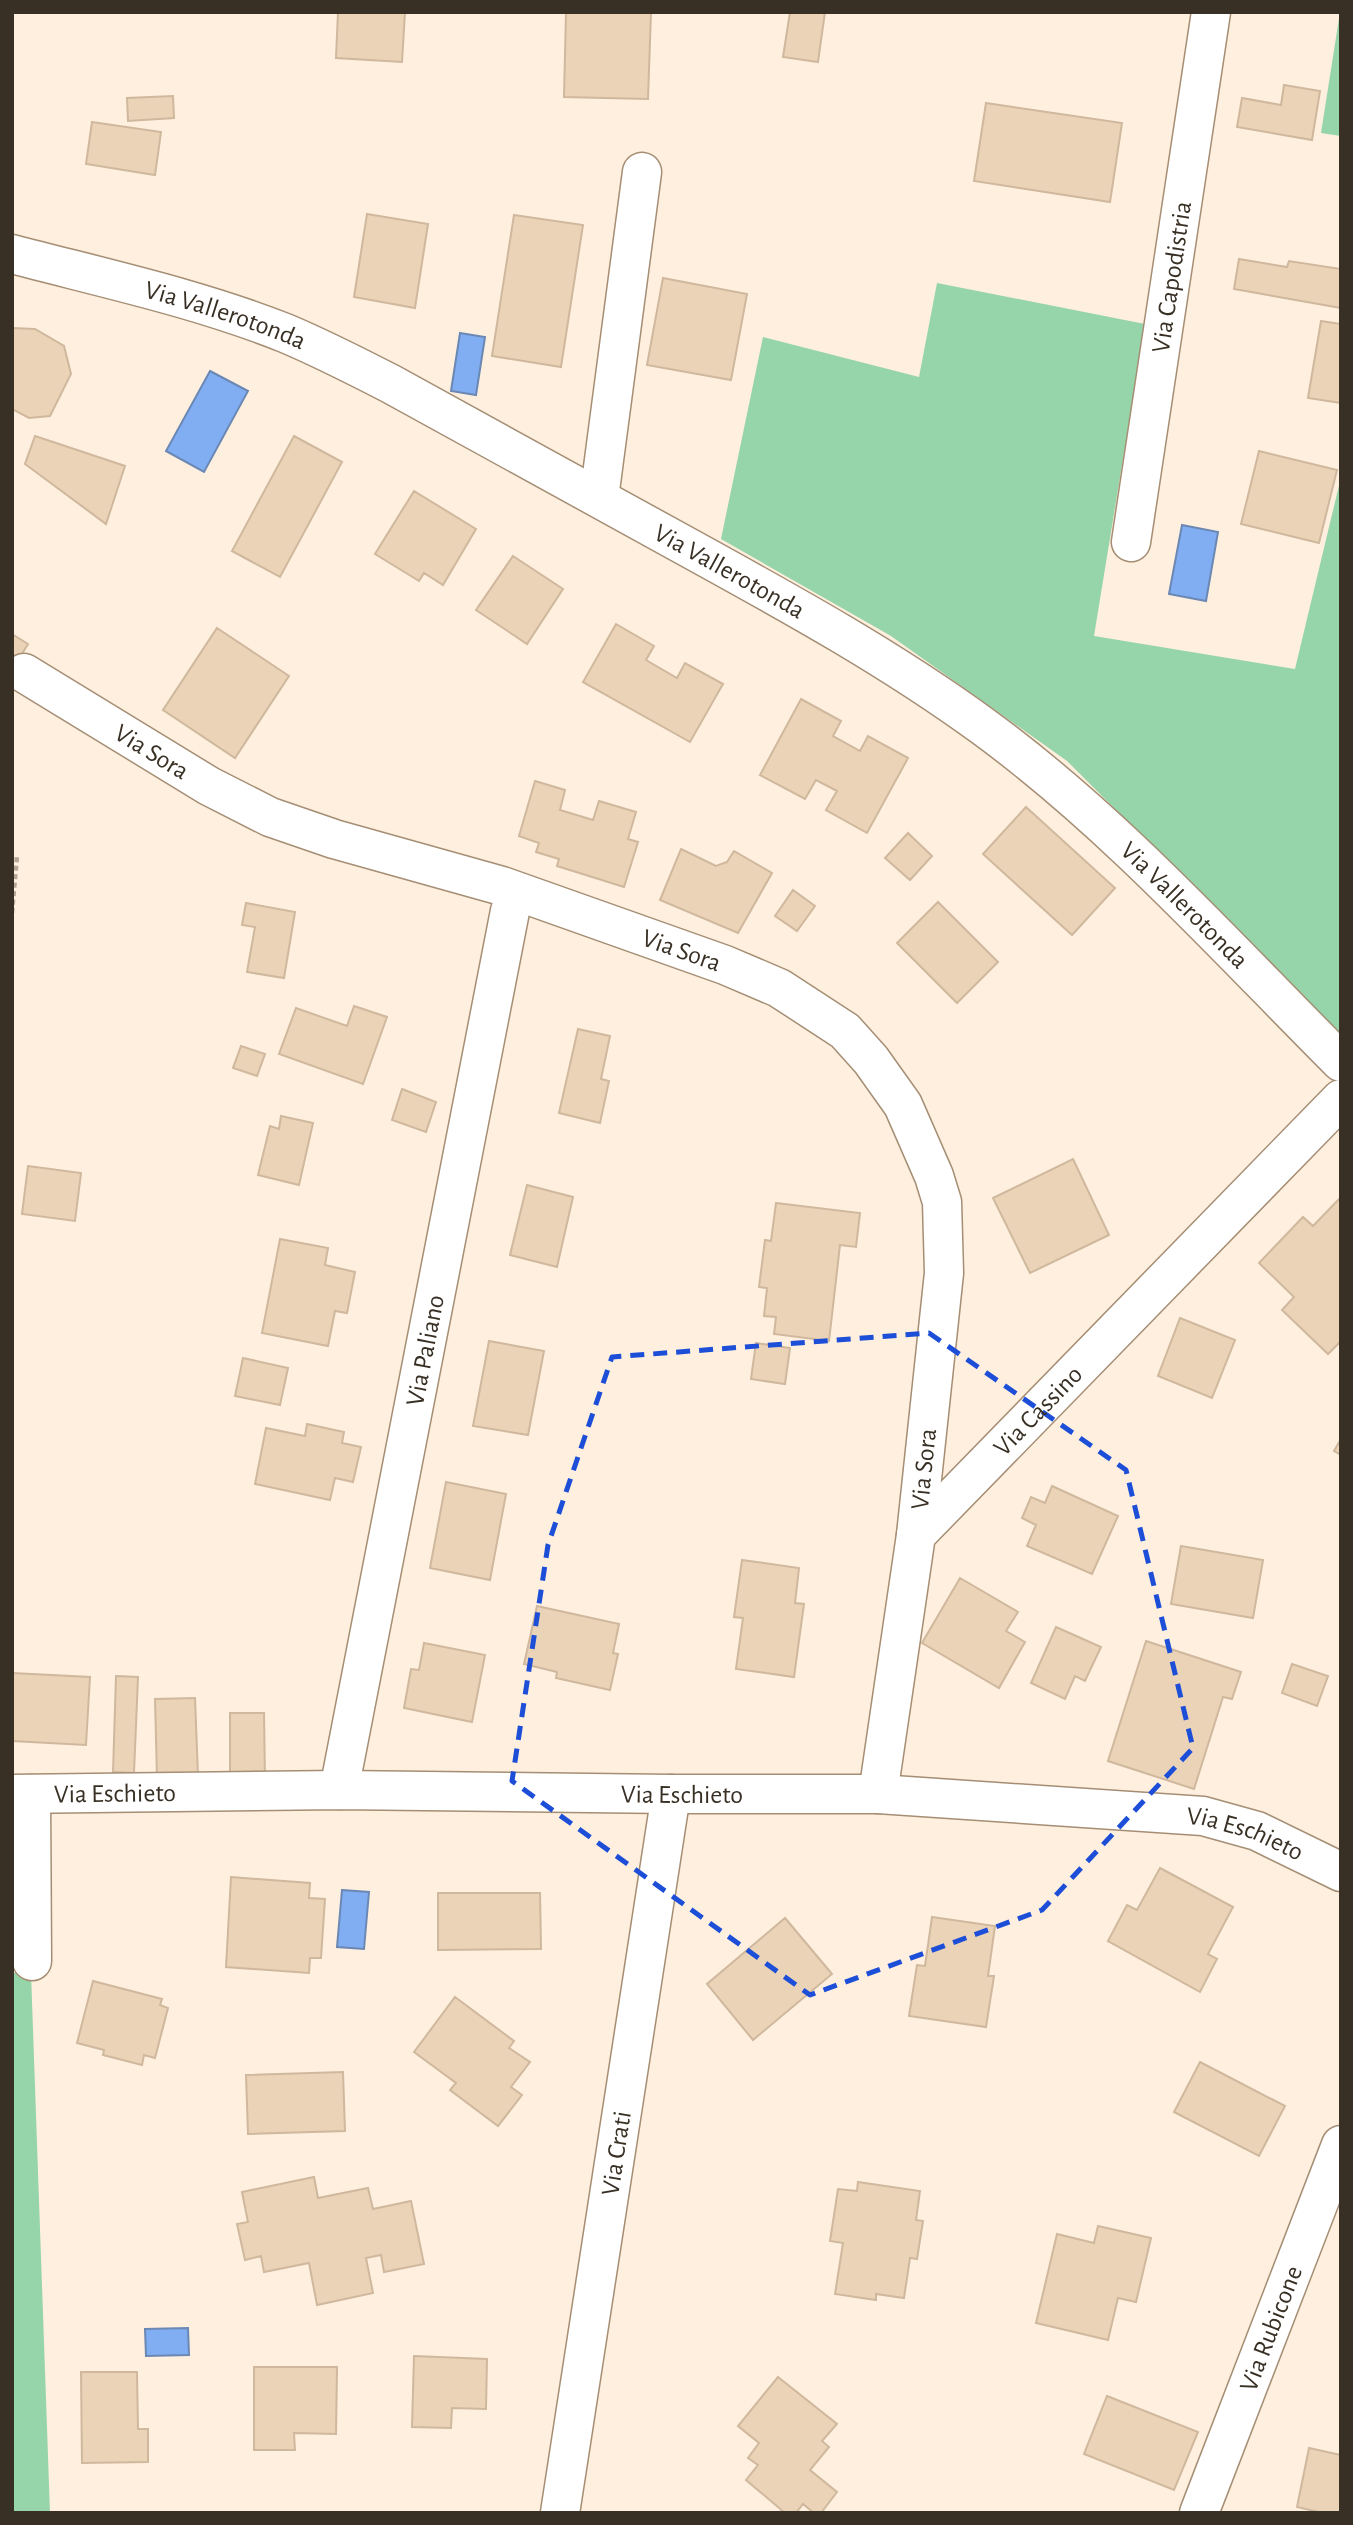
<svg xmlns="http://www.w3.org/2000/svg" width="1353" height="2525" viewBox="0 0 1353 2525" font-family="'Alegreya Sans',sans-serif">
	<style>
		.green { fill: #96d4aa }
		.water { fill: #81adf2; stroke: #6b88b4; stroke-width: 2 }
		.building { fill: #ebd3b7; stroke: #cfb89d; stroke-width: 2 }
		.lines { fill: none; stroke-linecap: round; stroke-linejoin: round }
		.minor-casing { stroke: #a58e74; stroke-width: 41 }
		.path { stroke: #b5a899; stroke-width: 4.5; stroke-dasharray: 5 3.5; stroke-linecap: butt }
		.minor { stroke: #fff; stroke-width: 38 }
		.marked { fill: none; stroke: #1d4ed8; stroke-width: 5; stroke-dasharray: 14 9; stroke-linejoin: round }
		.labels { text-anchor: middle; stroke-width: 7; stroke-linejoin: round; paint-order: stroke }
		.street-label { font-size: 26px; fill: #393025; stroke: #fefefe }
	</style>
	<rect width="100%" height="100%" fill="#feefde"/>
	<path class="green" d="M1340,12H1341V136L1321,133Z
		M937,283L1145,324L1094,636L1295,669L1341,477V1035L1067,761L891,636L721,539L763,337L919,377Z
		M12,1973H31L50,2513H12Z"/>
	<path class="water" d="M460,333L485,337L476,395L451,391Z
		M210,371L248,391L204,472L166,451Z
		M1182,525L1218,532L1206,601L1169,594Z
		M342,1890L369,1892L364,1949L337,1947Z
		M188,2328L189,2355L146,2356L145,2329Z"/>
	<path class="building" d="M338,12H405L402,62L336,58Z
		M566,12H651L648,99L564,97Z
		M790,12H825L818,62L783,57Z
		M1284,85L1320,91L1312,140L1237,127L1242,98L1281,105Z
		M173,96L174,118L128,121L127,98Z
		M986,103L1122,123L1110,202L974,181Z
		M92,122L161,132L155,175L86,164Z
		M367,214L428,224L415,308L354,297Z
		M514,215L583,225L561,367L492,356Z
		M1239,259L1287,267L1289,261L1341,269V308L1234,289Z
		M663,278L747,294L731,380L647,365Z
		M1321,321L1341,324V403L1308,398Z
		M12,328L35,329L64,346L71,374L50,416L29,418L12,409Z
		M35,436L125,466L106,524L25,464Z
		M294,436L342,462L280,577L232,551Z
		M1259,451L1337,470L1319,543L1241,524Z
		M414,491L476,529L443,585L424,573L419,581L375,554Z
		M513,556L563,589L527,644L476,610Z
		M616,624L654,646L646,660L677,678L685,663L723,684L690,742L583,682Z
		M217,628L289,676L235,758L163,710Z
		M12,634L28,644L12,670Z
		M801,699L841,721L833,736L860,751L868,736L908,758L867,833L826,810L837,791L816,780L805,799L760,775Z
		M535,781L565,790L560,810L593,820L599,801L636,812L628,839L638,842L624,887L557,866L559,859L536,852L539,843L519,836Z
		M1026,807L1115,888L1072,935L983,854Z
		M908,833L932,856L910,880L885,858Z
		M681,849L716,866L727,862L734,851L772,873L738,933L660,900Z
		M793,890L815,906L797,931L775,916Z
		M938,902L998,962L957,1003L897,943Z
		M246,903L295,912L284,978L247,972L255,927L242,925Z
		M354,1006L387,1017L363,1084L279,1054L296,1008L347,1026Z
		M578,1029L610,1036L601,1079L609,1081L600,1123L559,1113Z
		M241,1046L265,1054L257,1076L233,1068Z
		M402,1089L436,1102L426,1132L392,1120Z
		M281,1116L313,1123L299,1185L258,1175L270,1126L279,1129Z
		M1073,1159L1109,1235L1030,1273L993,1198Z
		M28,1166L81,1173L75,1221L22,1214Z
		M527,1185L573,1197L557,1267L510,1255Z
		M1341,1197V1341L1328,1354L1282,1310L1294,1297L1259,1263L1303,1217L1313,1226Z
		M776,1203L860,1213L856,1247L840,1245L829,1341L774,1334L776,1317L764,1316L767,1288L759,1287L765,1240L771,1241Z
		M280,1239L328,1248L325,1265L355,1272L347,1313L335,1311L328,1346L262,1333Z
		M1180,1318L1235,1340L1212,1398L1158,1376Z
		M489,1341L544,1351L528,1435L473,1426Z
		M756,1343L790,1348L785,1384L751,1379Z
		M243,1358L288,1368L280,1405L235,1396Z
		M307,1424L344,1432L342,1443L361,1447L353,1482L335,1478L330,1500L255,1484L266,1428L305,1436Z
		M1341,1439V1455L1334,1451Z
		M446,1482L506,1494L490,1580L430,1568Z
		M1052,1486L1118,1516L1092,1574L1027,1546L1036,1525L1022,1518L1031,1497L1045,1503Z
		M1181,1546L1263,1560L1253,1618L1171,1604Z
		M742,1560L799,1568L795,1603L804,1604L794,1677L736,1669L743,1618L734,1617Z
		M960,1578L1018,1612L1006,1631L1025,1642L999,1688L922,1643Z
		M537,1606L619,1624L613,1653L618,1654L610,1690L556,1678L557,1672L524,1664Z
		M1056,1627L1101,1647L1085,1681L1075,1676L1065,1699L1031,1683Z
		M1146,1641L1241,1672L1232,1699L1223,1697L1194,1789L1108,1761Z
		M424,1643L485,1655L472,1722L404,1708L411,1669L419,1670Z
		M1292,1664L1328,1676L1317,1706L1282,1693Z
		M12,1673L90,1677L86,1745L12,1741Z
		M116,1676L138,1677L134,1773L113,1772Z
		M195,1698L198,1776L157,1777L155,1699Z
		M230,1713H264L265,1782H230Z
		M1160,1868L1233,1907L1208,1954L1217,1959L1200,1992L1108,1941L1127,1905L1137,1910Z
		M231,1877L310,1883L309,1898L325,1899L321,1958H310L309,1973L226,1967Z
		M438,1893H540L541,1949L438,1950Z
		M932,1917L995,1926L988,1976H994L986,2027L909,2016L917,1965L925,1966Z
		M785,1918L832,1974L753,2040L707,1984Z
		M93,1981L162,1999L160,2005L168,2008L155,2058L144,2055L142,2065L103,2055L104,2050L77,2043Z
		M455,1997L514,2041L509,2048L530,2062L511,2087L522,2095L498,2126L450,2090L456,2083L414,2052Z
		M1200,2062L1285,2106L1259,2156L1174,2112Z
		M343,2072L345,2131L248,2134L246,2075Z
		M314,2177L318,2198L368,2188L373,2209L411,2201L424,2264L384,2272L381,2255L366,2258L373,2293L317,2305L309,2263L264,2272L261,2256L245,2260L237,2224L248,2222L242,2192Z
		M858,2182L920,2191L916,2220L923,2221L917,2259L910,2258L904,2298L876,2294V2300L835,2294L843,2243L830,2241L838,2189L857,2191Z
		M1098,2226L1151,2238L1136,2302L1118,2298L1108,2340L1036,2323L1057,2234L1094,2243Z
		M414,2356L487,2359L486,2409L452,2408L451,2428L412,2427Z
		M254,2367H337L336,2434L294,2433L295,2450H254Z
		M81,2372H137L138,2429H148V2462L82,2463Z
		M778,2377L837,2424L822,2441L829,2447L810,2470L837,2492L821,2513H814L803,2504L796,2513H785L746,2480L758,2465L748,2458L759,2443L738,2426Z
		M1107,2396L1198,2432L1174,2490L1084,2454Z
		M1309,2448L1341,2455V2513H1323L1297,2507Z"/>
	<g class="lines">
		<g class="minor-casing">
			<g id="minor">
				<path id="s1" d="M12,254C103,278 197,298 285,333C321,348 356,366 391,384C491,439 591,494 691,549C791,604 891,659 984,727C1114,822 1227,948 1341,1062"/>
				<path d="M599,498L642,172"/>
				<path id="s2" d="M1131,542L1211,12"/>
				<path id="s3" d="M24,673L209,786L270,817L334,839L502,886L725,965L779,988L845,1031L871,1060L903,1105L934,1176L942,1202L944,1273L916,1535"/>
				<path id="s4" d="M339,1790L510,911"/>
				<path id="s5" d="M12,1794L339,1790L671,1794H878L1203,1816L1257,1831L1341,1872"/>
				<path d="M31,1794L32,1961"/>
				<path id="s6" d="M878,1794L916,1535L1341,1099"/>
				<path id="s7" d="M560,2513L671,1794"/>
				<path id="s8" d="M1199,2513L1341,2145"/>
			</g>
		</g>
		<path class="path" d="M12,913L17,856"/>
		<use href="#minor" class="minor"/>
	</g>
	<path class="marked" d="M929,1333L1126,1470L1193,1748L1042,1910L810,1995L512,1781L548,1545L612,1357Z"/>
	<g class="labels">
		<g class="street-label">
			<text dy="9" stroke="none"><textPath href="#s2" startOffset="268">Via Capodistria</textPath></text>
			<text dy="9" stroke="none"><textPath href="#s1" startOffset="222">Via Vallerotonda</textPath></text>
			<text dy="9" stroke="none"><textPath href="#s1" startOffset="789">Via Vallerotonda</textPath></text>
			<text dy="9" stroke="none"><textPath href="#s3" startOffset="150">Via Sora</textPath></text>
			<text dy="9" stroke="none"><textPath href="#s1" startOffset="1356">Via Vallerotonda</textPath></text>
			<text dy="9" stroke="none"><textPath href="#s3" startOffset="718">Via Sora</textPath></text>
			<text dy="9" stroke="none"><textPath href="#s4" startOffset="448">Via Paliano</textPath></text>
			<text dy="9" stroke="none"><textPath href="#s6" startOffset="436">Via Cassino</textPath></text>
			<text transform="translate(923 1469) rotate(-84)" y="9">Via Sora</text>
			<text dy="9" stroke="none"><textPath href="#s5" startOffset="103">Via Eschieto</textPath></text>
			<text dy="9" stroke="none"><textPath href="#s5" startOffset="670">Via Eschieto</textPath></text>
			<text dy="9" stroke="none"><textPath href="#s5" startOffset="1237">Via Eschieto</textPath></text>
			<text dy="9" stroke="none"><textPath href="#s7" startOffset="364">Via Crati</textPath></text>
			<text dy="9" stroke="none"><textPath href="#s8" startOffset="198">Via Rubicone</textPath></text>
		</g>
	</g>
	<rect width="1353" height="2525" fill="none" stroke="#393025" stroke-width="28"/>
</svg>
